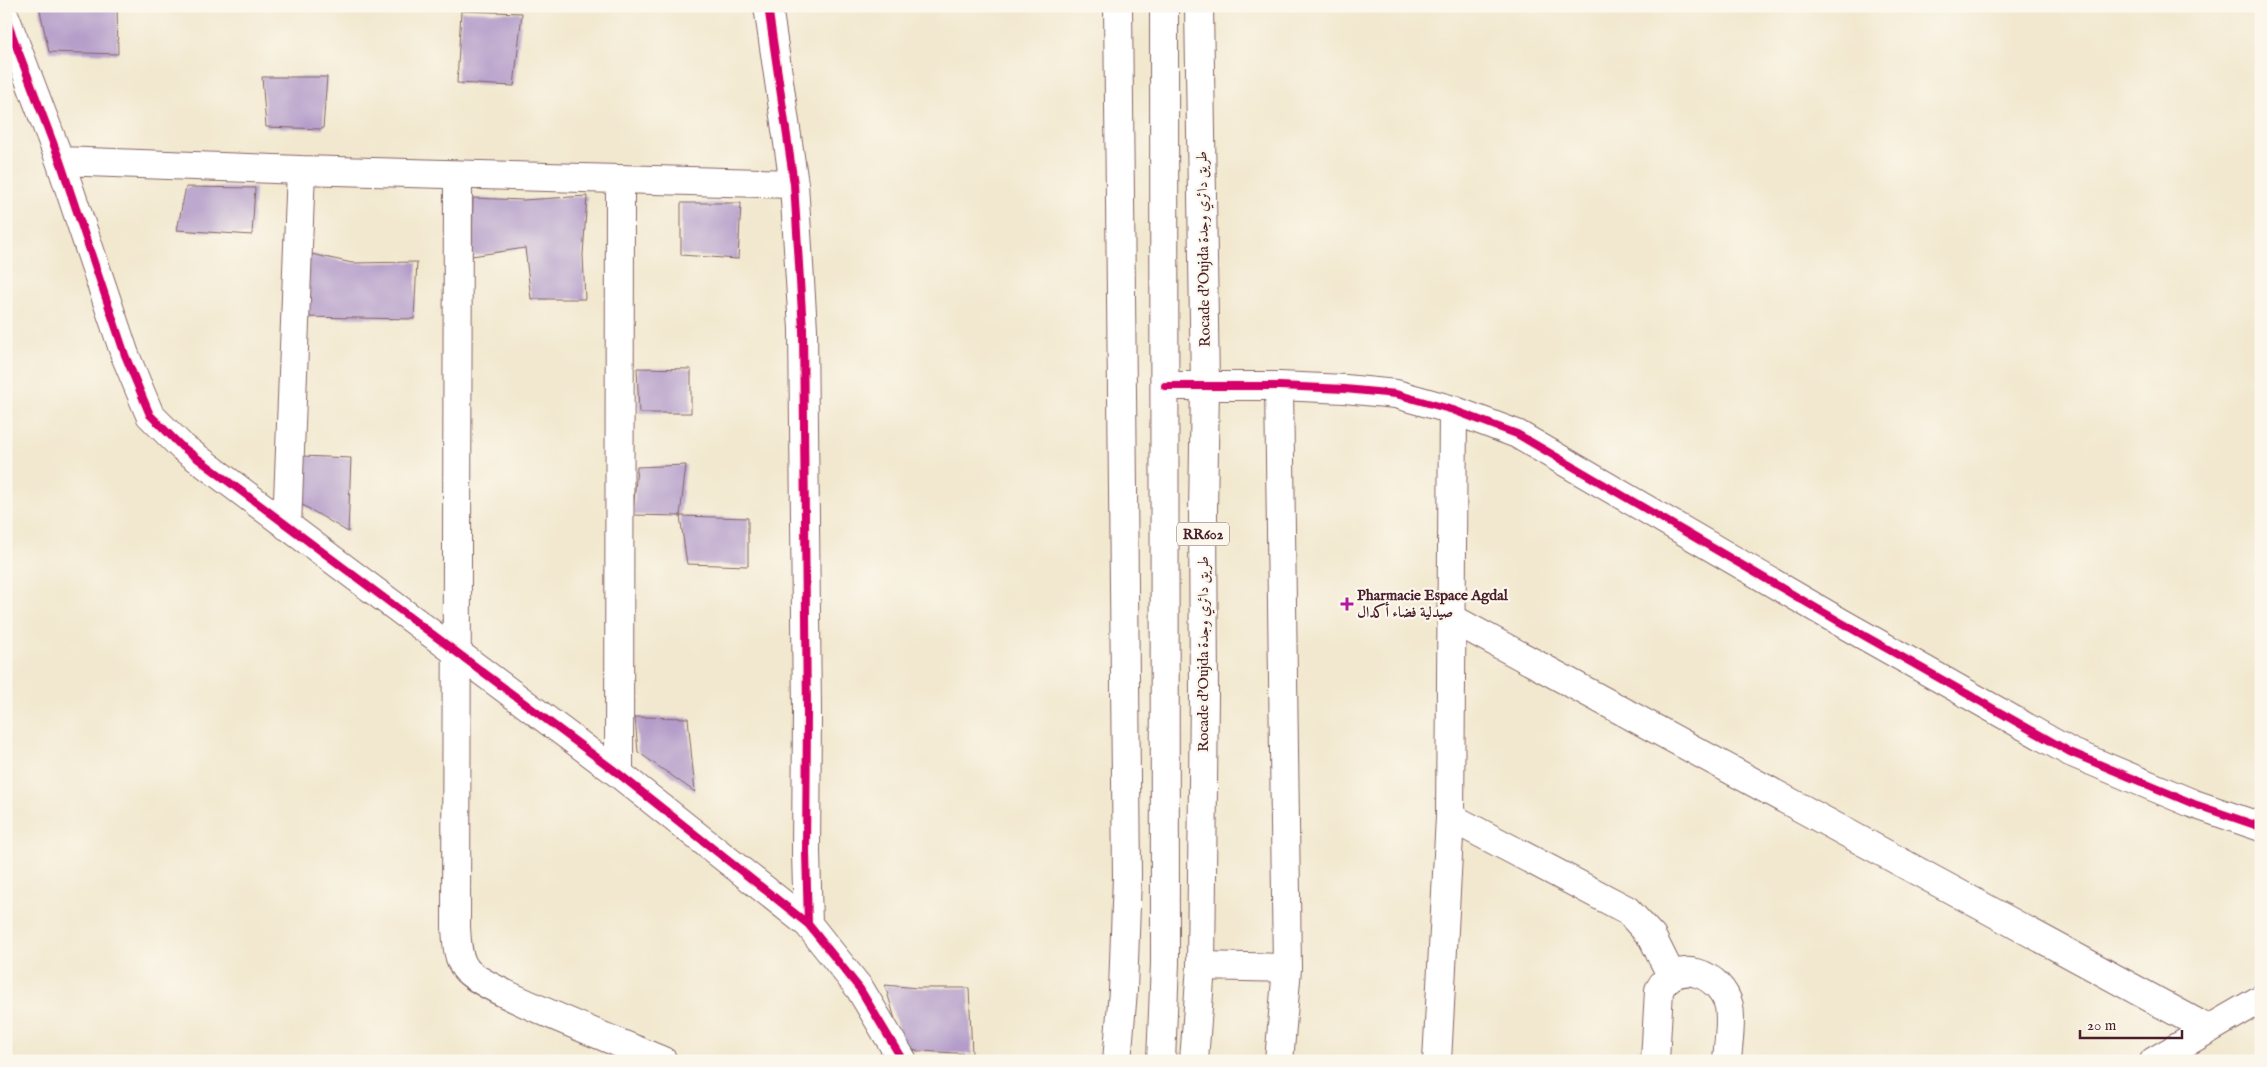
<svg xmlns="http://www.w3.org/2000/svg" width="2267" height="1067" viewBox="0 0 2267 1067" font-family="'IM FELL English',Amiri,serif">
	<style>
		.building { fill: #b39cc9 }
		.lines { fill: none; stroke-linecap: round; stroke-linejoin: round }
		.minor-casing { stroke: #856564; stroke-width: 30 }
		.highway-casing { stroke: #856564; stroke-width: 30 }
		.minor { stroke: #fff; stroke-width: 28 }
		.highway { stroke: #fff; stroke-width: 28 }
		.cycleway-casing { stroke: #fbf7ec; stroke-width: 11 }
		.cycleway { stroke: #d6006c; stroke-width: 8 }
		.poi-dot { fill: #b5179e; stroke: #fbf7ec; stroke-width: 2 }
		.labels { text-anchor: middle; stroke-width: 4.5; stroke-linejoin: round; paint-order: stroke }
		.shield { fill: #fbf7ec; stroke: #7f6065; stroke-width: 1 }
		.shield-label { font-size: 14px; font-weight: bold; fill: #4a1f2b }
		.street-label { font-size: 15px; fill: #4a1f2b; stroke: #fbf7ec }
		.poi-label { font-size: 15px; font-weight: bold; fill: #4a1f2b; stroke: #fbf7ec; text-anchor: start }
	</style>
	<rect width="100%" height="100%" fill="#fbf7ec"/>
	<filter id="ink" filterUnits="userSpaceOnUse"><feTurbulence type="fractalNoise" baseFrequency=".02" numOctaves="2"/><feDisplacementMap in="SourceGraphic" scale="10" xChannelSelector="R" yChannelSelector="G"/><feConvolveMatrix kernelMatrix="1 2 1 2 8 2 1 2 1" color-interpolation-filters="sRGB"/></filter>
	<filter id="wash" filterUnits="userSpaceOnUse"><feTurbulence type="fractalNoise" baseFrequency=".0096" numOctaves="4" result="noise"/><feDisplacementMap in="SourceGraphic" scale="20" xChannelSelector="R" yChannelSelector="G"/><feGaussianBlur stdDeviation="1.12" result="paint"/><feColorMatrix in="noise" values="0 0 0 0 0 0 0 0 0 0 0 0 0 0 0 0 0 1.4 0 .05"/><feComposite in="paint" operator="in"/></filter>
	<g filter="url(#wash)">
		<rect width="100%" height="100%" fill="#f2e8cf"/>
		<g id="blocks">
			<path class="building" d="M39,6H117L118,54L49,52Z
				M461,11L522,13L514,86L457,83Z
				M262,77H327L323,129L266,127Z
				M186,187L255,188L252,235L177,230Z
				M587,196L583,255L585,299H531L525,248L472,256L473,198L523,200Z
				M681,203H741L738,259L681,255Z
				M307,253L352,263L417,262L414,319L303,317Z
				M637,368L691,369V413H639Z
				M301,456L351,458L348,532L301,504Z
				M686,465L680,516L633,515L637,467Z
				M680,516L748,518V566L687,564Z
				M635,717L688,718L695,792L638,752Z
				M885,985L918,988H969L972,1054L904,1050Z"/>
		</g>
	</g>
	<g filter="url(#ink)">
		<use href="#blocks" fill-opacity="0" stroke="#856564" stroke-width="1"/>
		<g class="lines">
			<g class="minor-casing">
				<path id="minor" d="M768,6L794,184L803,329L807,712L806,852L808,924L860,989L903,1061
					M6,19L60,161L125,355L150,415L181,446L619,774L808,924
					M60,161L301,170L794,184
					M458,175L456,927C457,941 457,957 465,968C478,989 631,1047 663,1061
					M1165,386H1279L1345,389L1396,394L1453,410L1517,434L1840,622L2070,752L2194,804L2261,827
					M1279,386L1287,968L1279,1061
					M287,526L301,170
					M1451,618L2208,1029
					M619,774L620,180
					M1450,817L1627,910L1652,937L1671,975
					M1201,966L1287,968
					M1117,1061L1123,991L1127,876L1118,6
					M1437,1061L1450,817L1453,410
					M1655,1061L1659,990C1677,956 1721,974 1729,1006C1732,1023 1728,1044 1727,1061
					M2154,1061L2261,999"/>
			</g>
			<g class="highway-casing">
				<path id="highway" d="M1161,1061L1165,963L1164,6
					M1194,1061L1201,966L1204,694L1203,513L1205,385L1199,6"/>
			</g>
			<use href="#minor" class="minor"/>
			<use href="#highway" class="highway"/>
			<g class="cycleway-casing">
				<path id="cycleway" d="M768,6L794,184L803,329L807,712L806,852L808,924L860,989L903,1061
					M6,19L60,161L125,355L150,415L181,446L619,774L808,924
					M1165,386H1279L1345,389L1396,394L1453,410L1517,434L1840,622L2070,752L2194,804L2261,827"/>
			</g>
			<use href="#cycleway" class="cycleway"/>
		</g>
	</g>
	<path class="poi-dot" d="M1344.5 596.5h5v5h5v5h-5v5h-5v-5h-5v-5h5z"/>
	<g class="labels">
		<rect class="shield" x="1177" y="522.5" width="52" height="23" rx="4"/>
		<g class="shield-label">
			<text x="1203" y="539">RR602</text>
		</g>
		<g class="street-label">
			<text transform="translate(1203 249) rotate(-91)" y="5">Rocade d'Oujda طريق دائري وجدة</text>
			<text transform="translate(1203 654) rotate(-90)" y="5">Rocade d'Oujda طريق دائري وجدة</text>
		</g>
		<g class="poi-label">
			<text x="1357" y="600">Pharmacie Espace Agdal<tspan x="1357" dy="17">صيدلية فضاء أكدال</tspan></text>
		</g>
	</g>
	<rect width="2267" height="1067" fill="none" stroke="#fbf7ec" stroke-width="25"/>
	<path d="M2080 1030v8h102v-8" fill="none" stroke="#4a1f2b" stroke-width="2.5"/>
	<text x="2087" y="1030" font-size="15" fill="#4a1f2b" stroke="#fbf7ec" stroke-width="4" paint-order="stroke">20 m</text>
</svg>
